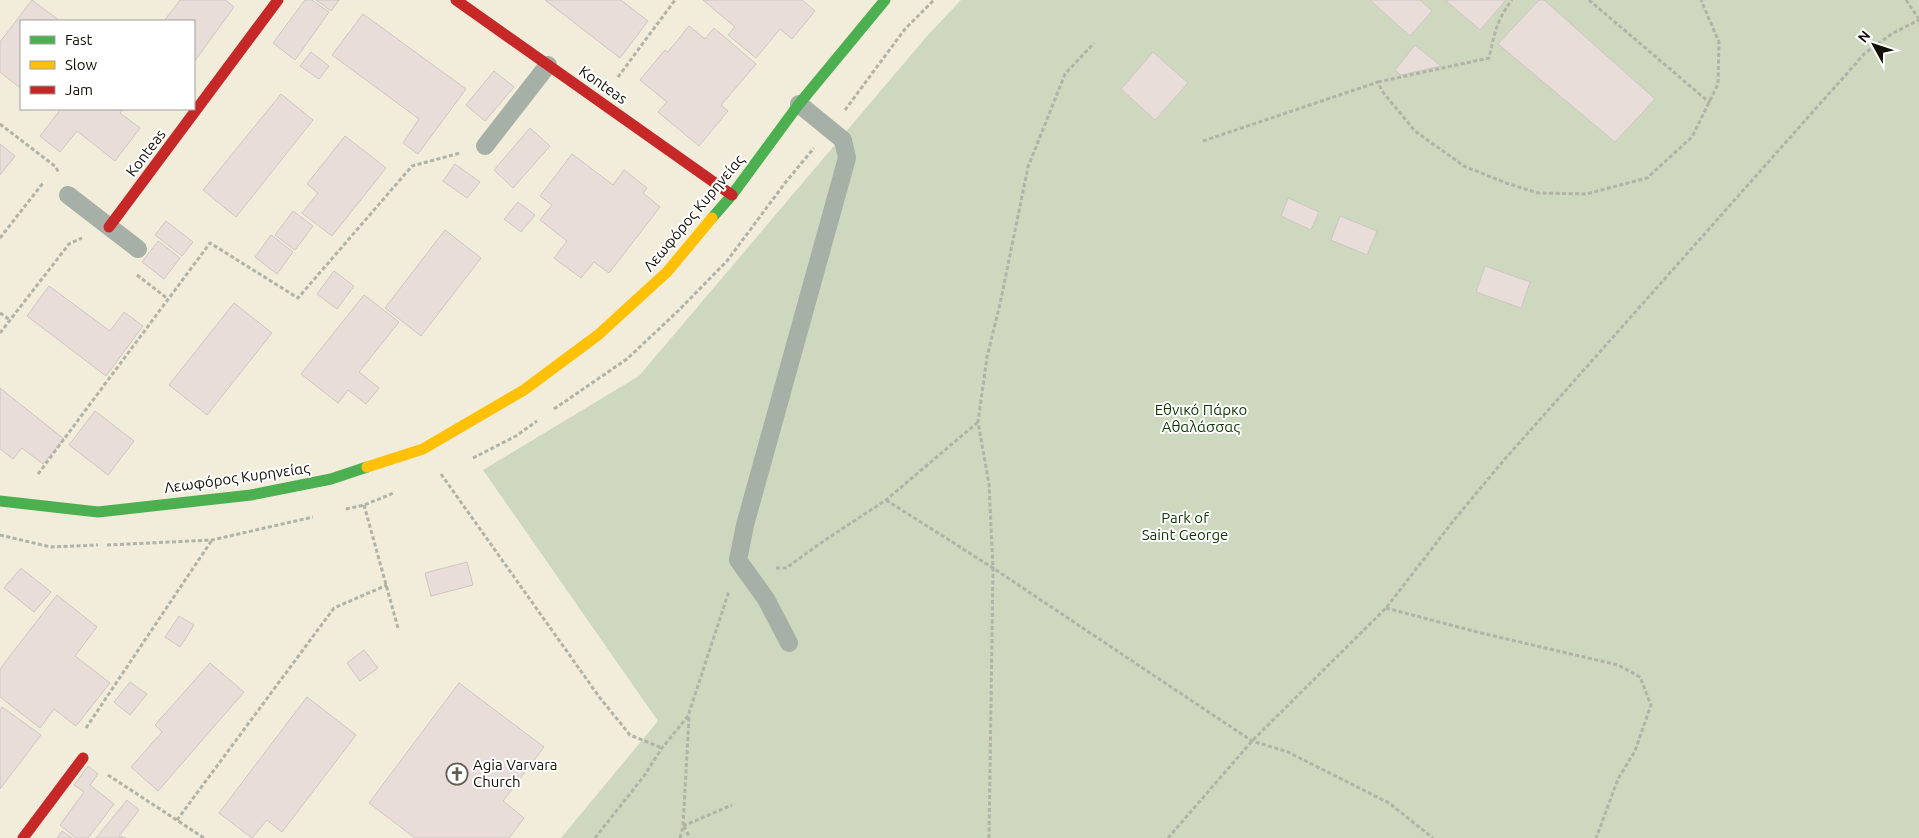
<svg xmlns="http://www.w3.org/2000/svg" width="1919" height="838" viewBox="0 0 1919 838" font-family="Ubuntu,sans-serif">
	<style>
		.green { fill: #cdd8be }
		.building { fill: #e9ddda; stroke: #cec6c1 }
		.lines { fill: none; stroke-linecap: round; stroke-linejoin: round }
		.path { stroke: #b0b3a7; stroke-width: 3; stroke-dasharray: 4 2.5; stroke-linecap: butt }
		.lane { stroke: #a6b0a7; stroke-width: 18 }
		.fast { stroke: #4caf50; stroke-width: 11 }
		.slow { stroke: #ffc107; stroke-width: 11 }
		.jam { stroke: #c62828; stroke-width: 11 }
		.labels { text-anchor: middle; stroke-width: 4; stroke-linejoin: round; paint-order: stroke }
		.street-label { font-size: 15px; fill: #120e04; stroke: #fff }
		.park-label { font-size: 15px; fill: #0c3600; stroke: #fff }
		.poi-label { font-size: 15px; fill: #120e04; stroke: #fff; text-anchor: start }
	</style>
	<rect width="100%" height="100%" fill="#f2ecda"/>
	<path class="green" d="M961,0H1919V838H561L658,721L483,470L639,376L928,35Z"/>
	<path class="building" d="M32,0L60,21H21V84L19,87L0,72V42Z
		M180,0H225L234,7L194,62V21H164Z
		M305,0H312L329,12L295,60L273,43Z
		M316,0H339L331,11Z
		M545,0H621L648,21L620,58Z
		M703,0H802L815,11L792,39L780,29L756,58L728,35L735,27Z
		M1370,0H1420L1432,11L1410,36Z
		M1445,0H1506L1480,30Z
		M1539,0H1544L1655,99L1615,142L1498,44Z
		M363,14L466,89L418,154L403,143L419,119L332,55Z
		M689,26L705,39L714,28L756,64L721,105L728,111L699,146L658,112L667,102L640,80L665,50L668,52Z
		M1415,45L1441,66L1401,75L1395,70Z
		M311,52L329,66L319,79L300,66Z
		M1153,52L1188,83L1155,120L1121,89Z
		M494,71L514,87L485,121L466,105Z
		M281,94L313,120L236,217L203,190Z
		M61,109H123L120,113L140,128L115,161L77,131L60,152L40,136Z
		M530,128L550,146L513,188L494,170Z
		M345,136L386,168L332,236L302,213L318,193L307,184Z
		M0,144L15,156L0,175Z
		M572,154L613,185L624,170L647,188L643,193L660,207L609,273L594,262L581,278L554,258L567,241L540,220L552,205L540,196Z
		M455,164L480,182L467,198L443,181Z
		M1288,198L1319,212L1311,230L1281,216Z
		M518,202L535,215L521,232L504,219Z
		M293,211L313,226L295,250L275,235Z
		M1340,216L1377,231L1367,255L1331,240Z
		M166,221L193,242L182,256L155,235Z
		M445,230L481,258L421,336L385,308Z
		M271,235L293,252L277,274L255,257Z
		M158,241L180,258L164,279L142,262Z
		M1485,266L1530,282L1521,308L1476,292Z
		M334,271L354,286L337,309L317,294Z
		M49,286L110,331L124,312L143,326L106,376L27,316Z
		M364,295L399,322L359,372L379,388L366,404L348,390L338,403L301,374Z
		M234,303L272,333L207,415L169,385Z
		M0,388L64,439L43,464L22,448L13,459L0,449Z
		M95,411L134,441L108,475L69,445Z
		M467,562L473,585L431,596L425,573Z
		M21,568L51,592L34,612L4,588Z
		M57,595L97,627L75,656L110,683L76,726L54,709L40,728L0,697V669Z
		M179,616L194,625L180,647L165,637Z
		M364,650L378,668L360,681L347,663Z
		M210,663L244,692L158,791L131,767L162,732L155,725Z
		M130,682L147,694L130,715L114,702Z
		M459,683L544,747L503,801L524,818L509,838H415L369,803Z
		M307,697L356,735L282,832L267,820L252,838L219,813Z
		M2,707L41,735L0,789V710Z
		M88,766L98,774L90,785L114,804L88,838H76L60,825L84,792L74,785Z
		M127,800L139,810L119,836L126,838H96Z
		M62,831L72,838H57Z"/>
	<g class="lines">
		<path class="path" d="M1589,0L1710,103
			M1906,0L1919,19
			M618,77L675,0
			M1378,82L1489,58C1494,35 1497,19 1512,0
			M845,110L905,29L934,0
			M0,124L56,167L59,174
			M1203,141L1378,82L1382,91L1415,131L1464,166L1506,183L1538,193L1586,194L1647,178L1692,137L1718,84L1719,42L1701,0
			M0,238L43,183
			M137,275L168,299
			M0,313L10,320
			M0,333L69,244L82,238
			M554,409L627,359L678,311L727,261L785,183L814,148
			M473,458L516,436L537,421
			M38,474L210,243L298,298L412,166L460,153
			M441,474L600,698L630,735L662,748
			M886,500L993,568L1252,741L1288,752L1389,803L1433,838
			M364,505L398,628
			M346,509L364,505L394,493
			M0,535L51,547L98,545
			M107,545L212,540L313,517
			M776,568H786L825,540L886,500L978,422
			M1386,608L1477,632L1618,665L1640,677L1651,705L1635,751L1618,779L1596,838
			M86,728L212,540
			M108,775L204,838
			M177,820L334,608L387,585
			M683,826L732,805
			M684,826L690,838
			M595,838L644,776L662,748L688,716L729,591
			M680,838L683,826L689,717
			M989,838L993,568L989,484L978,422L987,357L1000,304L1028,167L1065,74L1094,43
			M1168,838L1252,741L1386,608L1454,520L1504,460L1865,53L1893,33L1919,20"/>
		<path class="lane" d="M485,146L548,65
			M68,195L138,249
			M789,643L766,599L738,560L745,525L847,158L843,140L799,104"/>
		<path class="fast" d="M712,218L732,195L799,104L885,0
			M0,501L98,512L251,495L331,479L367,467"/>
		<path class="slow" d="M367,467L423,449L524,390L598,335L667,272L712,218"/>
		<path class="jam" d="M456,0L732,195
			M109,227L278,0
			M23,838L83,758"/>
	</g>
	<defs>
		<g id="church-ring" transform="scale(1.125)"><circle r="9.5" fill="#fff" stroke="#605c4f" stroke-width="1.5"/><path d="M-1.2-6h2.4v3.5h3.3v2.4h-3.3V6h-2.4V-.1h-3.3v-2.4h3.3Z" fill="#605c4f"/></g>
	</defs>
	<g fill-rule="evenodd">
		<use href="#church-ring" x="457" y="774"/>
	</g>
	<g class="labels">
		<g class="street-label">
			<text transform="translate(603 85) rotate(35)" y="5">Konteas</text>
			<text transform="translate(146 153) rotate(-53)" y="5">Konteas</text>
			<text transform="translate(694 213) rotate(-50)" y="5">Λεωφόρος Κυρηνείας</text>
			<text transform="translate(237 478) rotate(-8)" y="5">Λεωφόρος Κυρηνείας</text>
		</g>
		<g class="park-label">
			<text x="1201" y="415">Εθνικό Πάρκο<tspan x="1201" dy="17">Αθαλάσσας</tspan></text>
			<text x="1185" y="523">Park of<tspan x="1185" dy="17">Saint George</tspan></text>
		</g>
		<g class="poi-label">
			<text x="473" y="770">Agia Varvara<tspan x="473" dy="17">Church</tspan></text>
		</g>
	</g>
	<rect x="20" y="20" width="175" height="90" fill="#ffffff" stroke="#a09f9b"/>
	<rect x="30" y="36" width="25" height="8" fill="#4caf50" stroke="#a09f9b"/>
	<text x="65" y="45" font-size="15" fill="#120e04">Fast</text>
	<rect x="30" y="61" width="25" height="8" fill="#ffc107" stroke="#a09f9b"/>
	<text x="65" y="70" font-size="15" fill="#120e04">Slow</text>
	<rect x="30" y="86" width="25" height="8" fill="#c62828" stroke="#a09f9b"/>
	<text x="65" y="95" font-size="15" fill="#120e04">Jam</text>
	<g transform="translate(1874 45) rotate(310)" stroke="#ffffff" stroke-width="4" paint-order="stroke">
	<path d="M0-4L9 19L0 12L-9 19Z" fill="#120e04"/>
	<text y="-8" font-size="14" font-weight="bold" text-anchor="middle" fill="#120e04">N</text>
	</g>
</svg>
